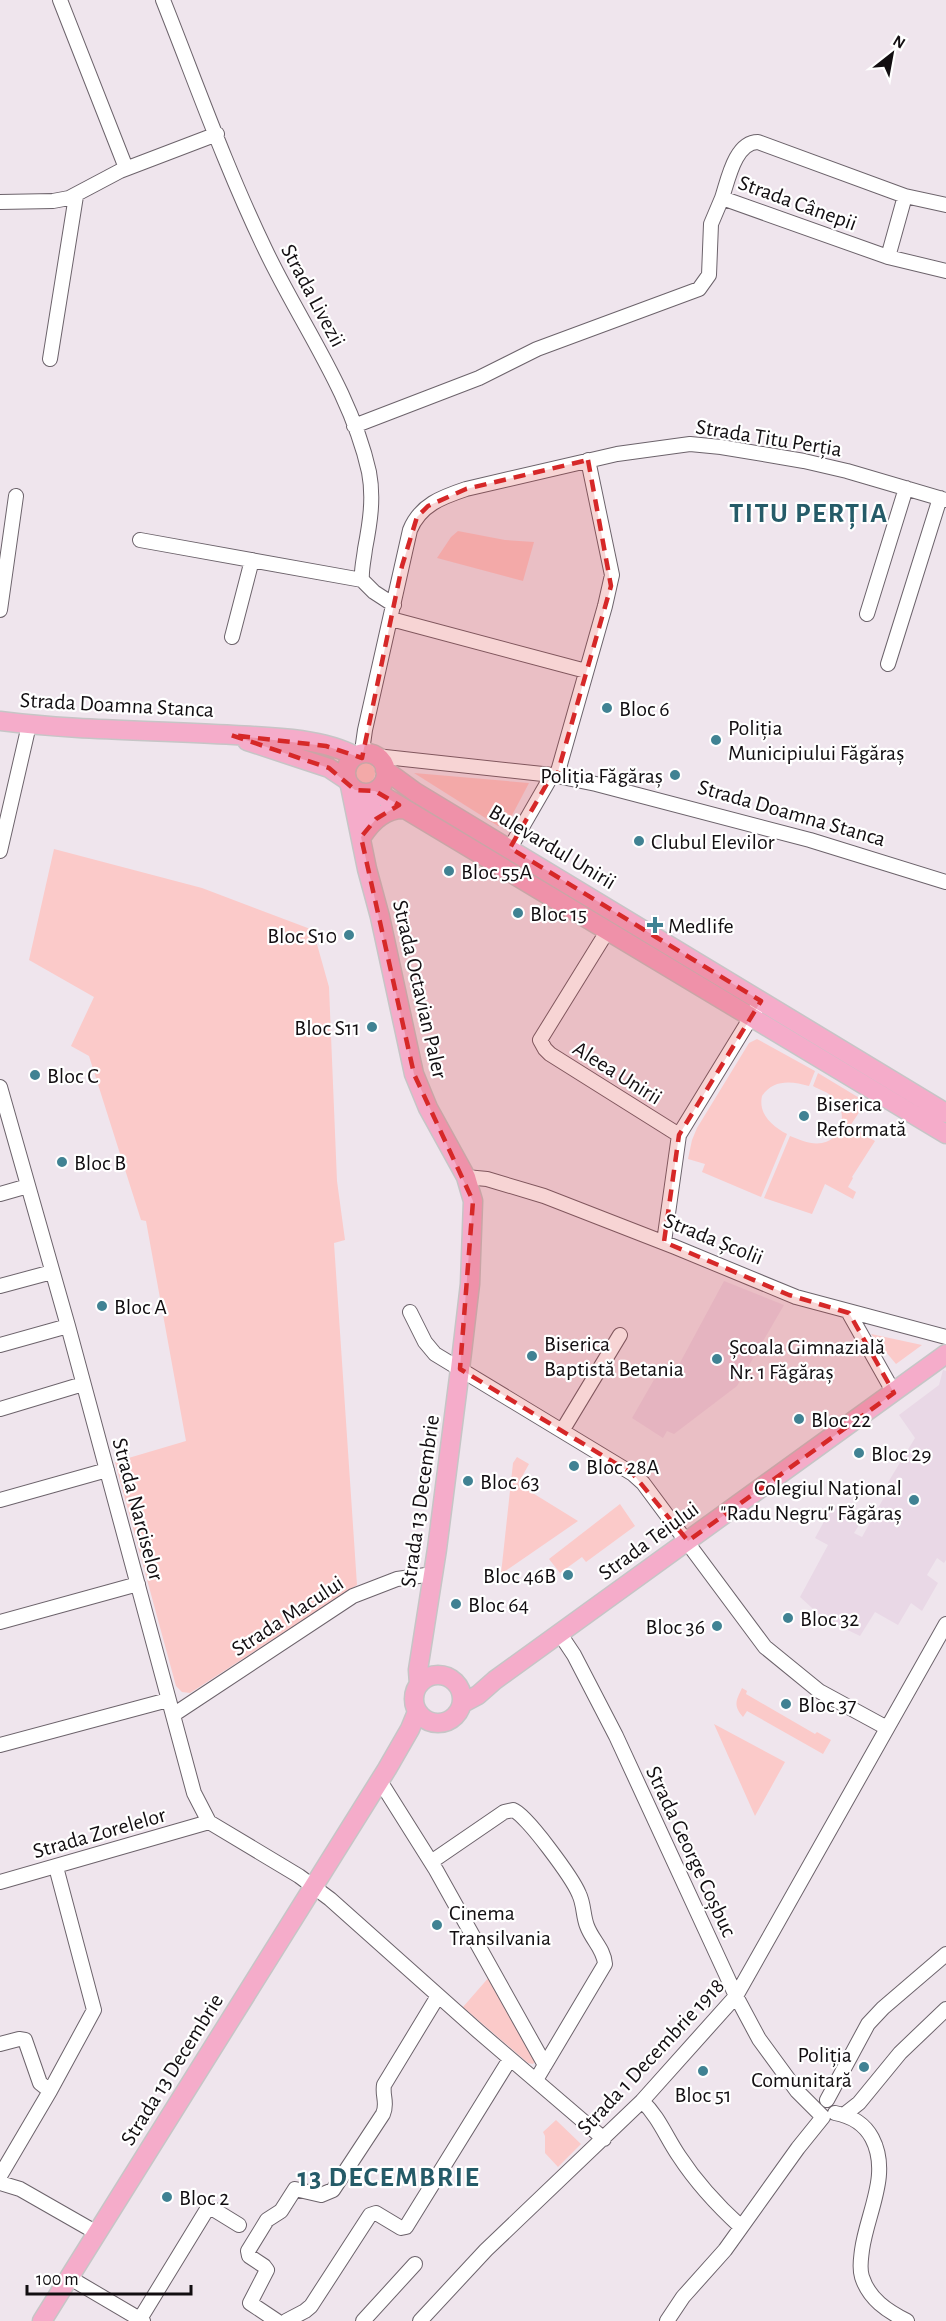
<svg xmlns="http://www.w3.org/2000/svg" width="946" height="2321" viewBox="0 0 946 2321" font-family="'Alegreya Sans',sans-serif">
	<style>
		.built { fill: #e9d8e6 }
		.green { fill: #fbcac9 }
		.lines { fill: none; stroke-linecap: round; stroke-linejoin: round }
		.minor-casing { stroke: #6c636b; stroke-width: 16 }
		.major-casing { stroke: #c6c5c6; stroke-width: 21 }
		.minor { stroke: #fff; stroke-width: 14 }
		.major { stroke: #f5acca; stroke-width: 18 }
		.marked { fill: #d62828; fill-opacity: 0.2; stroke: #d62828; stroke-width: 4.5; stroke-dasharray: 12 8; stroke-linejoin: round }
		.poi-dot { fill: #408293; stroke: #fff; stroke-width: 2 }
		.labels { text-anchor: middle; stroke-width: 4.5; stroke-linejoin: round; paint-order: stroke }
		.street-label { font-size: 22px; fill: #120e11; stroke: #fff }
		.poi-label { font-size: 22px; fill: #120e11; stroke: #fff; text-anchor: start }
		.district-label { font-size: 28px; font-weight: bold; letter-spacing: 1.5px; fill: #255b68; stroke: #fff }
	</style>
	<rect width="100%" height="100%" fill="#efe5ed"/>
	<path class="built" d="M724,1281L784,1305L737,1386L674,1434L667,1431L663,1438L632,1418L663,1364L675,1372Z
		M943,1370L946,1371V1560L944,1563L937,1558L927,1575L938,1583L922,1611L911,1603L898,1625L875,1612L860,1636L823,1618L800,1597L828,1545L815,1538L827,1516L835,1508L861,1522L854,1533L862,1537L887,1492L884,1489L915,1438L899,1415L939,1385Z"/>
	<path class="green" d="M458,531L505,540L534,542L523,581L437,558L451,537Z
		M353 773a11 11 0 1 1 22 0a11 11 0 1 1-22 0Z
		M414,773L529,783L509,821L503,826H498Z
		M415,799L689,966L686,970L411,805Z
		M54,849L202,888L313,930L329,987L337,1181L345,1240L334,1243L357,1585L190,1693L182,1692L176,1686L115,1462L186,1441L146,1221L141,1220L89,1056L71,1046L94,997L29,960Z
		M757,1039L815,1071L809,1086C792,1081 773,1079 762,1096C758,1114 772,1126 787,1134L761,1197L702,1172L705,1164L688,1159L692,1140L697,1128L749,1043Z
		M818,1073L866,1102L850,1126L875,1141L852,1177L853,1178L848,1187L856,1192L853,1199L825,1184L812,1214L764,1198L790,1136C800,1140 811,1145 822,1143C843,1139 848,1111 834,1098C828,1092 820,1090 813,1086Z
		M871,1334L922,1345L896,1364Z
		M517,1457L529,1464L518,1484L578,1521L501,1574L513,1463Z
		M620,1504L635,1526L586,1562L582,1557L560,1573L549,1559Z
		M742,1688L747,1691L746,1694L815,1734L817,1732L831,1740L823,1754L747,1711L743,1717C733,1705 736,1701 742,1688Z
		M714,1724L785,1762L755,1816Z
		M490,1976L535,2061L533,2064L528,2063L463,2007Z
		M556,2120L581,2144L558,2167L545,2153V2136L543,2132Z"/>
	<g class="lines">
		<g class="minor-casing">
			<path id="minor" d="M60,0L126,168
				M163,0C196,83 226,168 265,249C300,323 351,391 369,472C374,498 370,523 365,549C364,559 361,570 362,580L374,592L394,605
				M0,202L53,201L69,198L120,171L217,134
				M946,205L905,196L758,142C735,142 728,180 722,198L888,257L946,271
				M888,257L905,196
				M50,359L76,196
				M354,426L479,378L537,349L699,289L709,275L711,224L722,198
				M140,540L362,580
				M0,610L16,496
				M867,614L906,488
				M391,619L586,671
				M232,637L252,560
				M888,664L940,498
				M366,753L363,744L365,730L410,530C420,505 442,497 466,489L617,454L690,444L721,447L804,461L847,471L946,500
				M376,756L552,775L596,784L810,840L946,882
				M557,775L605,606L612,575L588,460
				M510,848L552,775
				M0,851L29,725
				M608,930L540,1040L545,1049L550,1054L679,1135
				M0,1087L68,1326L194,1793L209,1822L299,1876L330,1899L478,2031L604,2139
				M466,1177L487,1179L544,1196L675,1247L796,1297L946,1337
				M0,1194L28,1186
				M664,1242L679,1135L756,1009
				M0,1286L52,1272
				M410,1312L425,1342L435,1354L633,1474L643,1483L765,1647L819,1691L887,1728
				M849,1313L894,1393
				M0,1345L68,1326
				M0,1409L83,1384
				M562,1431L620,1335
				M0,1500L107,1470
				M0,1622L138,1584
				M560,1634L574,1655L616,1736L736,1996L759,2039L797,2091L823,2117
				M173,1715L353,1596L397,1579L433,1574
				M0,1745L168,1700
				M380,1781L436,1870L545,2065
				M431,1862L504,1812L513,1810C526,1814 573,1879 579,1894C584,1904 583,1916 587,1926C592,1940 604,1949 605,1964L536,2080
				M0,1882L209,1822
				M0,2044L19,2039L25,2040L40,2083L50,2091
				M827,2100L868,2024L883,2008L946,1954
				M642,2101C659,2117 666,2137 679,2156C696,2182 718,2206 741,2227
				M835,2113C851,2116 864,2123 872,2138C891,2174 867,2213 862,2250C861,2259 859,2268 862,2277C869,2299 887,2311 907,2321
				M845,2114L859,2103L900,2053L946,2009
				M0,2176L50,2091L94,2010L56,1867
				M0,2183L20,2189L97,2233
				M70,2278L143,2321
				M140,2319L206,2211L213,2209L239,2225
				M277,2321L250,2303L267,2270L264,2266L249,2256L248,2251L267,2220L281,2211L295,2189L321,2195L333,2190L383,2114C388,2103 382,2096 384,2085L438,1996
				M286,2321L305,2311L311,2306L370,2215L376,2213L401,2228L406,2227L510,2059
				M363,2321L415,2264
				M420,2321L486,2250L642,2101L736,1996L946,1624
				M667,2321L683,2297L725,2250L798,2148L823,2117"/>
		</g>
		<g class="major-casing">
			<path id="major" d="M0,721C78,731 156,730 234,735C271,737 322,738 355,756
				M247,741L329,768L347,780
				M346 773a20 20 0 1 1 40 0a20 20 0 1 1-40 0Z
				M385,770L415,792L946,1113
				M350,786L367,869L380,917L414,1074L428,1108L466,1177L473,1201L470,1284L460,1369L437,1549L418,1670L419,1684
				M362,833L375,791L946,1134
				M363,835C373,820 386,808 405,809
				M414 1699a24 24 0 1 1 48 0a24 24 0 1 1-48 0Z
				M463,1703L478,1695L495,1680L946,1354
				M42,2321L387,1769L410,1729L417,1712"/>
		</g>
		<use href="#minor" class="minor"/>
		<use href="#major" class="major"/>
	</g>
	<path class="marked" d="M588,460L611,586L557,775H552L510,848L761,1001L679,1135L664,1242L789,1295L849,1313L894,1393L688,1541L633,1474L460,1369L473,1201L414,1074L361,837L376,819L399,805L375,791L355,790L329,768L231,735L326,746L362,758L402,566L417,517L428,506L466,489Z"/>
	<g class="poi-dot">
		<circle cx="607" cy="708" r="6"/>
		<circle cx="716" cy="740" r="6"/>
		<circle cx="675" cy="775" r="6"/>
		<circle cx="639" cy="841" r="6"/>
		<circle cx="449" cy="871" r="6"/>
		<circle cx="518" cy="913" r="6"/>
		<path d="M652 916h6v6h6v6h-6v6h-6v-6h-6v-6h6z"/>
		<circle cx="349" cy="935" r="6"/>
		<circle cx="372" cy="1027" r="6"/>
		<circle cx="35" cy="1075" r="6"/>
		<circle cx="804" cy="1116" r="6"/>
		<circle cx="62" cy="1162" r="6"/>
		<circle cx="102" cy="1306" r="6"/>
		<circle cx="532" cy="1356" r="6"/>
		<circle cx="717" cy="1359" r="6"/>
		<circle cx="799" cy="1419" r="6"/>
		<circle cx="859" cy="1453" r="6"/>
		<circle cx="574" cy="1466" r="6"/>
		<circle cx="468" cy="1481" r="6"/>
		<circle cx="914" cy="1500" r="6"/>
		<circle cx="568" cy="1575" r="6"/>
		<circle cx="456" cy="1604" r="6"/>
		<circle cx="788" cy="1618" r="6"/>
		<circle cx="717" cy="1626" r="6"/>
		<circle cx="786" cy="1704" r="6"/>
		<circle cx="437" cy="1925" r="6"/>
		<circle cx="864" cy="2067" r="6"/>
		<circle cx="703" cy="2071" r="6"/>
		<circle cx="167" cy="2197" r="6"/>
	</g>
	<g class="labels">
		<g class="street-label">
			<text transform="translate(798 202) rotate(20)" y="8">Strada Cânepii</text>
			<text transform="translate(314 295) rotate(62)" y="8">Strada Livezii</text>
			<text transform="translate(769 437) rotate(9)" y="8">Strada Titu Perția</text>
			<text transform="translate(117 704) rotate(3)" y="8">Strada Doamna Stanca</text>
			<text transform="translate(792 812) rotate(16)" y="8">Strada Doamna Stanca</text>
			<text transform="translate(553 846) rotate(31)" y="8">Bulevardul Unirii</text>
			<text transform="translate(421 989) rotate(77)" y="8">Strada Octavian Paler</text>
			<text transform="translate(618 1072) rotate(32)" y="8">Aleea Unirii</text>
			<text transform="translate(714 1238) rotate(22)" y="8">Strada Școlii</text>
			<text transform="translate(419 1501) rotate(-82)" y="8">Strada 13 Decembrie</text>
			<text transform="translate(139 1509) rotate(75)" y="8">Strada Narciselor</text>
			<text transform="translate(648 1540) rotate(-36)" y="8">Strada Teiului</text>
			<text transform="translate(287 1615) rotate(-33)" y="8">Strada Macului</text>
			<text transform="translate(99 1832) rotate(-16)" y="8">Strada Zorelelor</text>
			<text transform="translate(692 1851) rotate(65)" y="8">Strada George Coșbuc</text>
			<text transform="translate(650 2056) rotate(-47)" y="8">Strada 1 Decembrie 1918</text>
			<text transform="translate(171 2069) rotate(-58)" y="8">Strada 13 Decembrie</text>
		</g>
		<g class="poi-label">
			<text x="619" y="716">Bloc 6</text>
			<text x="728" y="735">Poliția<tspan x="728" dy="25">Municipiului Făgăraș</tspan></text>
			<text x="663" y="783" text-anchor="end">Poliția Făgăraș</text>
			<text x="651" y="849">Clubul Elevilor</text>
			<text x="461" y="879">Bloc 55A</text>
			<text x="530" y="921">Bloc 15</text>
			<text x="668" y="933">Medlife</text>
			<text x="337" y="943" text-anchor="end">Bloc S10</text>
			<text x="360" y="1035" text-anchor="end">Bloc S11</text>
			<text x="47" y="1083">Bloc C</text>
			<text x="816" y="1111">Biserica<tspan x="816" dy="25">Reformată</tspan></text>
			<text x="74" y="1170">Bloc B</text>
			<text x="114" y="1314">Bloc A</text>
			<text x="544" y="1351">Biserica<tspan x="544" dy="25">Baptistă Betania</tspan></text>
			<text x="729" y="1354">Școala Gimnazială<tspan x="729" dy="25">Nr. 1 Făgăraș</tspan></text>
			<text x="811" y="1427">Bloc 22</text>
			<text x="871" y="1461">Bloc 29</text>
			<text x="586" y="1474">Bloc 28A</text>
			<text x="480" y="1489">Bloc 63</text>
			<text x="902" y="1495" text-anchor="end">Colegiul Național<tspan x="902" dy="25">"Radu Negru" Făgăraș</tspan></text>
			<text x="556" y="1583" text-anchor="end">Bloc 46B</text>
			<text x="468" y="1612">Bloc 64</text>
			<text x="800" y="1626">Bloc 32</text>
			<text x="705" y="1634" text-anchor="end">Bloc 36</text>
			<text x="798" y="1712">Bloc 37</text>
			<text x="449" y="1920">Cinema<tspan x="449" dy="25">Transilvania</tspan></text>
			<text x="852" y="2062" text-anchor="end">Poliția<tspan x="852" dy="25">Comunitară</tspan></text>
			<text x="703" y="2102" text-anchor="middle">Bloc 51</text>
			<text x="179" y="2205">Bloc 2</text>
		</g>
		<g class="district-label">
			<text x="809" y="522">TITU PERȚIA</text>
			<text x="389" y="2186">13 DECEMBRIE</text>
		</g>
	</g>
	<g transform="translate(892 54) rotate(31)" stroke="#ffffff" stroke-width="4.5" paint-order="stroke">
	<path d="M0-4.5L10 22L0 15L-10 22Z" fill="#120e11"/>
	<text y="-9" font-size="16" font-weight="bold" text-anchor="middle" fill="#120e11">N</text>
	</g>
	<path d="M27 2285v9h164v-9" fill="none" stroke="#120e11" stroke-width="3"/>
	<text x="36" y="2285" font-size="18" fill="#120e11" stroke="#ffffff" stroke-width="4.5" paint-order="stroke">100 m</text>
</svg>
